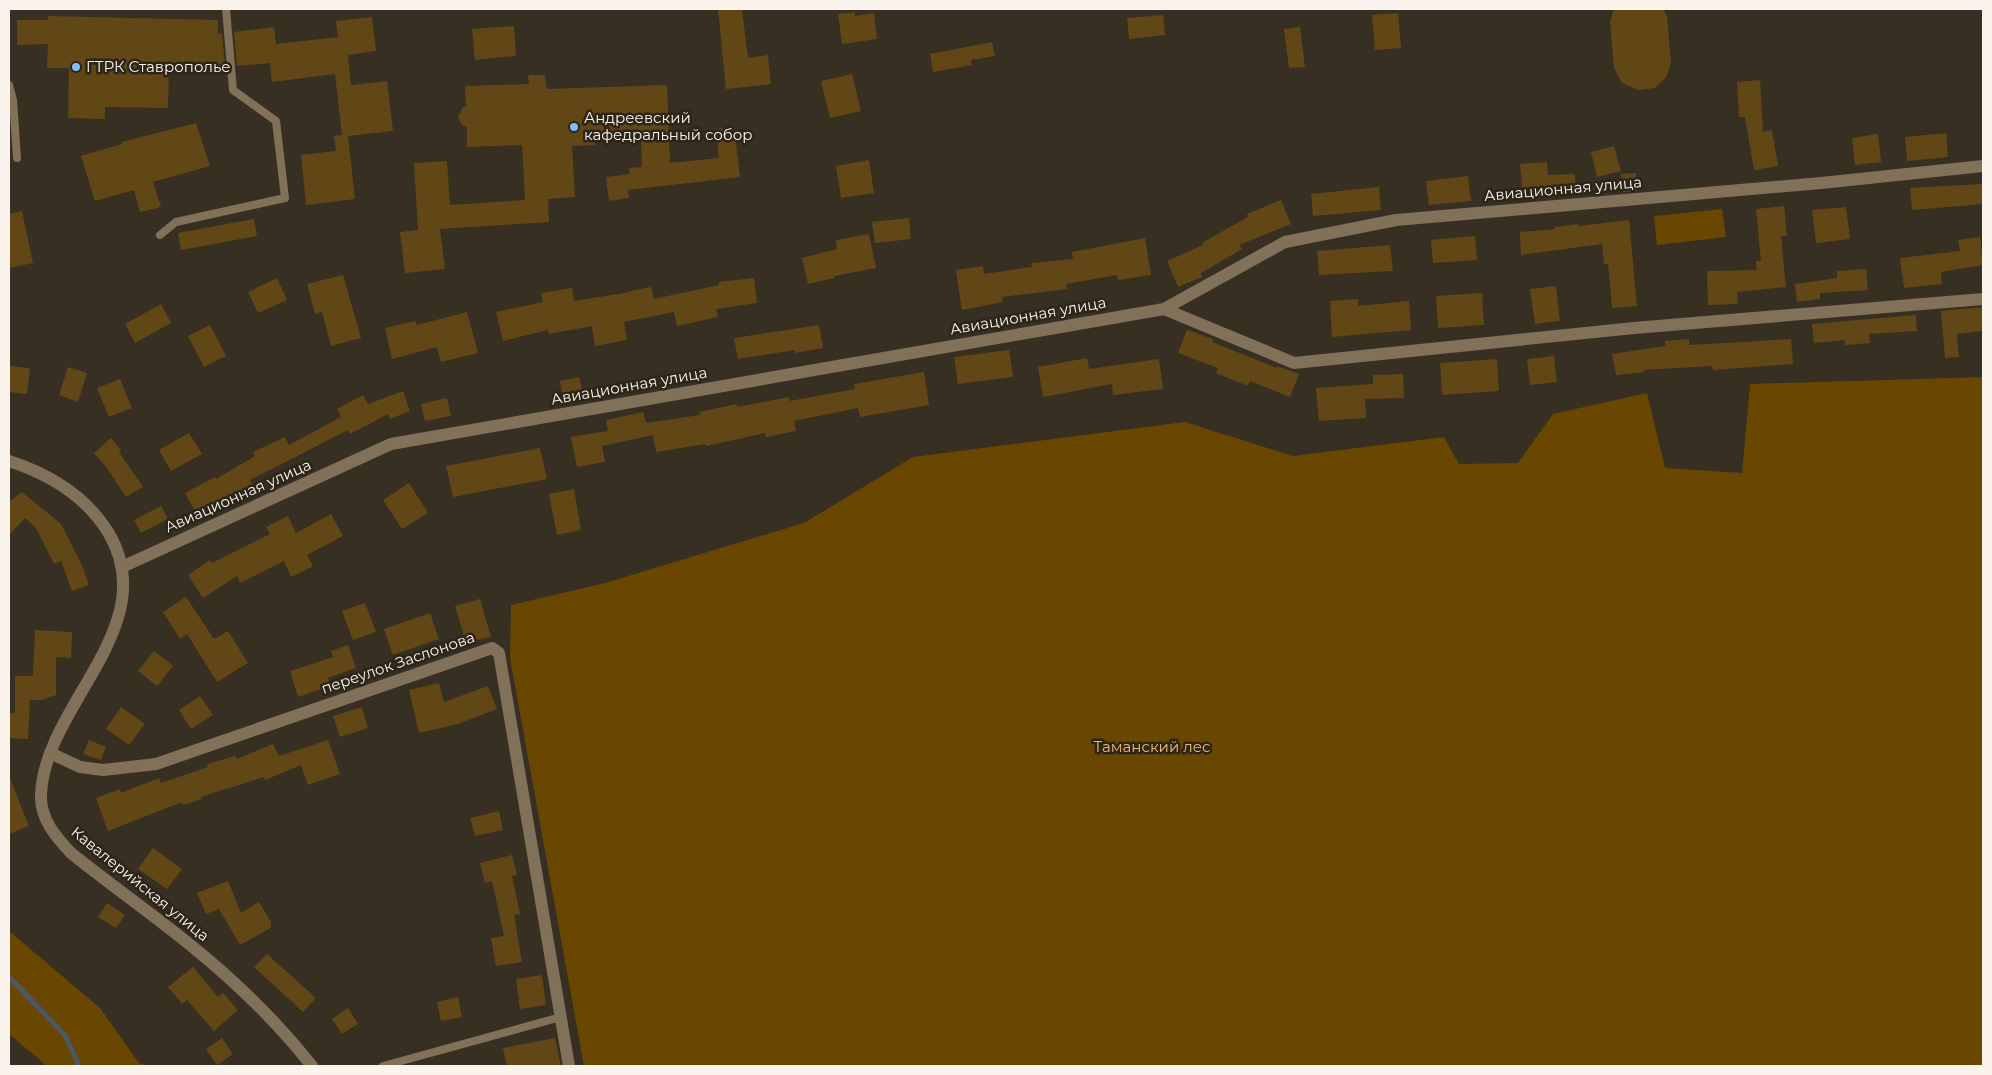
<svg xmlns="http://www.w3.org/2000/svg" width="1992" height="1075" viewBox="0 0 1992 1075" font-family="Montserrat,sans-serif">
	<style>
		.green { fill: #694700 }
		.lines { fill: none; stroke-linecap: round; stroke-linejoin: round }
		.stream { stroke: #4b5966; stroke-width: 5 }
		.building { fill: #624716 }
		.service { stroke: #817158; stroke-width: 8 }
		.minor { stroke: #817158; stroke-width: 12 }
		.tertiary { stroke: #817158; stroke-width: 12 }
		.poi-dot { fill: #7dbef9; stroke: #2d2518; stroke-width: 2 }
		.labels { text-anchor: middle; stroke-width: 5; stroke-linejoin: round; paint-order: stroke }
		.poi-label { font-size: 15px; fill: #faf4ec; stroke: #2d2518; text-anchor: start }
		.street-label { font-size: 15px; fill: #faf4ec; stroke: #2d2518 }
		.park-label { font-size: 15px; fill: #f2bc64; stroke: #2d2518 }
	</style>
	<rect width="100%" height="100%" fill="#372f22"/>
	<path class="green" d="M1722,209L1726,237L1657,245L1654,216Z
		M1983,377V1066H584L510,658L511,605L605,583L804,523L913,457L1185,422L1293,456L1444,437L1459,464L1518,463L1553,414L1647,393L1665,468L1742,473L1750,384Z
		M9,931L100,1008L139,1063L147,1066H47L9,1034Z"/>
	<g class="lines">
		<path class="stream" d="M9,977L65,1035L79,1066"/>
	</g>
	<path class="building" d="M718,9H742L748,58L768,55L771,84L726,89Z
		M1614,9H1663L1667,16L1671,62L1667,76L1655,88L1638,90L1622,83L1614,68L1610,22Z
		M855,12V16L874,13L877,39L842,44L838,14Z
		M1398,13L1401,48L1375,50L1372,15Z
		M1163,15L1165,35L1129,39L1127,18Z
		M48,16L218,20V34L222,33L225,66L169,65L168,108L105,107V119L68,118L69,68H47L48,44L17,45V20H48Z
		M372,17L376,51L348,55L351,85L387,81L393,131L348,136L355,199L306,205L301,155L336,151L334,136L342,135L335,74L272,82L270,63L237,66L234,32L274,27L276,44L338,37L336,21Z
		M514,26L516,56L475,60L472,29Z
		M1300,27L1305,67L1289,68L1284,29Z
		M992,42L995,56L971,60L972,65L933,72L930,54Z
		M852,74L861,111L830,118L821,81Z
		M528,75H545L547,89L667,85L670,163L719,158L716,129L734,127L740,177L628,190L629,198L609,201L606,177L630,174L629,168L642,167L641,134L595,135V145L572,146L575,197L548,199L549,222L440,229L445,269L405,273L400,232L418,230L414,163L447,161L450,205L525,200L522,145L467,147V127L462,125L458,117L462,108L466,106L465,86L529,84Z
		M1760,80L1763,132L1772,130L1778,166L1754,170L1745,117H1739L1737,82Z
		M196,123L210,166L153,182L161,207L140,212L134,190L95,201L81,156L122,144V142Z
		M1946,133L1948,157L1907,161L1905,137Z
		M1878,134L1881,162L1855,165L1852,138Z
		M1614,146L1621,171L1597,177L1591,152Z
		M869,160L874,193L841,198L836,166Z
		M1547,162L1548,175L1575,174L1576,193L1523,197L1520,164Z
		M1636,173L1637,191L1623,192L1621,174Z
		M1468,176L1471,201L1429,205L1426,181Z
		M1983,184V204L1912,210L1910,188Z
		M1379,187L1381,210L1313,216L1311,194Z
		M1281,200L1291,224L1239,245L1242,249L1201,273L1202,277L1178,287L1167,261L1203,245L1202,243L1248,217L1247,214Z
		M1784,206L1787,236H1781L1786,287L1737,292L1738,304L1708,305L1707,271L1757,270L1756,261H1761L1756,209Z
		M1846,207L1850,239L1816,243L1812,210Z
		M22,211L33,263L9,268V214Z
		M909,218L911,239L875,243L872,222Z
		M254,219L257,236L181,250L178,233Z
		M1629,220L1637,306L1612,308L1608,264H1604L1602,244L1521,255L1520,232L1555,229V227L1579,224V226Z
		M869,234L876,268L834,276V278L808,284L802,258L837,249L836,240Z
		M1475,236L1477,260L1433,263L1431,240Z
		M1980,237L1983,265L1941,272L1942,284L1904,288L1900,258L1960,251L1958,240Z
		M1145,238L1151,275L1118,280L1117,275L1066,284L1067,289L1002,297L1003,302L962,310L956,270L983,266L984,274L1032,267L1031,263L1073,259L1072,252Z
		M1390,245L1393,271L1319,275L1317,251Z
		M1866,269L1868,290L1820,293V299L1797,302L1795,284L1837,278V271Z
		M343,275L361,338L331,346L322,312L315,314L307,284Z
		M277,278L287,300L258,313L248,292Z
		M754,278L757,303L716,309L718,317L677,326L674,312L624,322L627,340L595,346L592,326L549,334L548,330L503,341L496,312L543,302L541,293L572,288L574,301L630,292V291L651,287L654,299L719,285V282Z
		M1556,286L1560,321L1535,324L1530,289Z
		M1482,293L1484,325L1438,328L1436,296Z
		M1358,299V306L1409,301L1411,330L1332,337L1330,301Z
		M161,304L171,323L135,343L125,324Z
		M1983,307V331L1957,334L1959,357L1945,358L1941,311Z
		M467,312L478,353L441,362L437,347L392,359L385,328L415,321L417,325Z
		M1916,315L1917,331L1869,334L1870,343L1845,345V340L1814,343L1812,324Z
		M210,325L226,356L204,367L188,336Z
		M819,325L823,348L795,353V350L738,359L734,338Z
		M1187,330L1213,339L1212,342L1277,368V366L1299,374L1290,397L1250,381L1248,386L1216,373L1218,368L1178,353Z
		M1689,339V345L1791,339L1793,364L1713,370L1712,366L1643,370L1644,372L1616,375L1612,354L1665,346V341Z
		M1009,350L1013,377L958,384L954,357Z
		M1554,356L1557,382L1530,385L1527,359Z
		M1087,358L1089,369L1159,359L1163,389L1113,395L1112,384L1043,397L1038,367Z
		M1497,359L1499,391L1442,395L1440,363Z
		M9,366L30,368L27,394L9,392Z
		M68,367L87,373L78,402L59,395Z
		M924,372L929,405L860,417L858,408L794,421L796,431L766,437L765,433L706,446V444L656,452L653,435L602,446L605,462L577,467L571,437L608,431L606,420L643,412L646,423L700,415L699,412L736,404L737,407L789,397L790,401L855,389L854,384Z
		M1403,374L1404,398L1365,399L1366,418L1319,421L1316,388L1373,384V375Z
		M579,377L584,398L564,402L560,381Z
		M120,379L132,408L109,417L97,388Z
		M403,391L410,411L390,419L388,414L350,434L348,430L250,480L255,487L241,495L239,491L196,513L185,493L215,477L216,479L255,456L253,452L285,437L289,445L341,417L337,409L363,395L368,404Z
		M447,398L451,416L425,421L421,404Z
		M189,433L202,454L171,471L159,450Z
		M111,438L121,450L119,452L143,487L126,497L107,468L94,453Z
		M540,448L547,479L453,497L446,466Z
		M409,483L428,513L402,529L383,500Z
		M574,489L581,530L557,535L549,494Z
		M22,492L61,524L82,565L89,585L72,591L61,561L54,564L36,528L25,518L9,535V502Z
		M161,506L168,519L141,533L134,520Z
		M331,514L343,536L307,555L313,566L291,577L284,561L240,583L237,576L203,598L188,575L210,560L212,563L270,534L266,527L288,516L296,533Z
		M186,597L214,639L228,631L248,663L217,682L187,634L180,639L163,612Z
		M480,599L491,637L466,642L455,606Z
		M365,603L376,632L353,640L342,611Z
		M430,613L439,639L393,655L384,629Z
		M35,630L72,632L71,658L56,657V695L42,700H30L28,739L9,738V713H15V676H33Z
		M348,645L356,668L328,678L330,686L298,697L290,671L333,657L331,651Z
		M154,651L173,666L157,686L138,671Z
		M439,683L444,702L488,686L497,709L458,724L419,733L409,690Z
		M200,696L213,715L191,729L179,710Z
		M121,707L145,724L129,745L106,729Z
		M362,707L368,728L340,737L333,716Z
		M89,740L106,747L101,760L83,754Z
		M328,740L340,774L308,785L301,765L265,780L264,777L201,797L202,799L183,805L182,802L108,831L96,798L120,789L121,793L159,778L161,783L208,767L207,764L235,756L237,759L273,744L279,756Z
		M9,776L29,826L9,834Z
		M499,811L503,830L475,836L470,818Z
		M153,848L182,869L167,889L138,869Z
		M512,855L517,875L512,876L520,914L514,915L522,962L496,966L491,938L504,936L492,881L485,883L480,863Z
		M228,881L241,913L259,902L271,922V928L240,945L219,909L206,914L197,893Z
		M107,903L125,915L116,928L98,917Z
		M267,954L316,998L303,1012L254,967Z
		M193,967L218,997L223,993L238,1010L214,1031L187,1000L182,1004L168,987Z
		M542,975L546,1005L520,1009L516,979Z
		M458,997L462,1017L441,1021L437,1002Z
		M348,1008L358,1024L342,1034L332,1019Z
		M222,1038L233,1054L217,1065L206,1049Z
		M555,1038L561,1066H507L503,1048Z"/>
	<g class="lines">
		<path class="service" d="M9,85L13,100L17,158
			M160,235L176,222L285,198L276,121L233,90L226,9
			M383,1066L561,1017"/>
		<path class="minor" d="M1164,309L1294,363L1634,328L1983,299
			M122,567L391,444L1164,309L1285,242L1396,220L1821,183L1983,166
			M50,753L80,767L103,770L156,764L492,648L499,653L569,1066"/>
		<path class="tertiary" d="M9,461C49,474 85,495 108,532C165,626 44,705 41,795C40,819 56,837 71,853C112,886 154,915 194,948C237,983 278,1023 312,1066"/>
	</g>
	<g class="poi-dot">
		<circle cx="76" cy="67" r="5"/>
		<circle cx="574" cy="127" r="5"/>
	</g>
	<g class="labels">
		<g class="poi-label">
			<text x="86" y="72">ГТРК Ставрополье</text>
			<text x="584" y="123">Андреевский<tspan x="584" dy="17">кафедральный собор</tspan></text>
		</g>
		<g class="street-label">
			<text transform="translate(1563 189) rotate(-5)" y="5">Авиационная улица</text>
			<text transform="translate(1028 316) rotate(-10)" y="5">Авиационная улица</text>
			<text transform="translate(629 386) rotate(-10)" y="5">Авиационная улица</text>
			<text transform="translate(238 496) rotate(-24)" y="5">Авиационная улица</text>
			<text transform="translate(398 663) rotate(-19)" y="5">переулок Заслонова</text>
			<text transform="translate(140 884) rotate(39)" y="5">Кавалерийская улица</text>
		</g>
		<g class="park-label">
			<text x="1152" y="752">Таманский лес</text>
		</g>
	</g>
	<rect width="1992" height="1075" fill="none" stroke="#faf4ec" stroke-width="20"/>
</svg>
